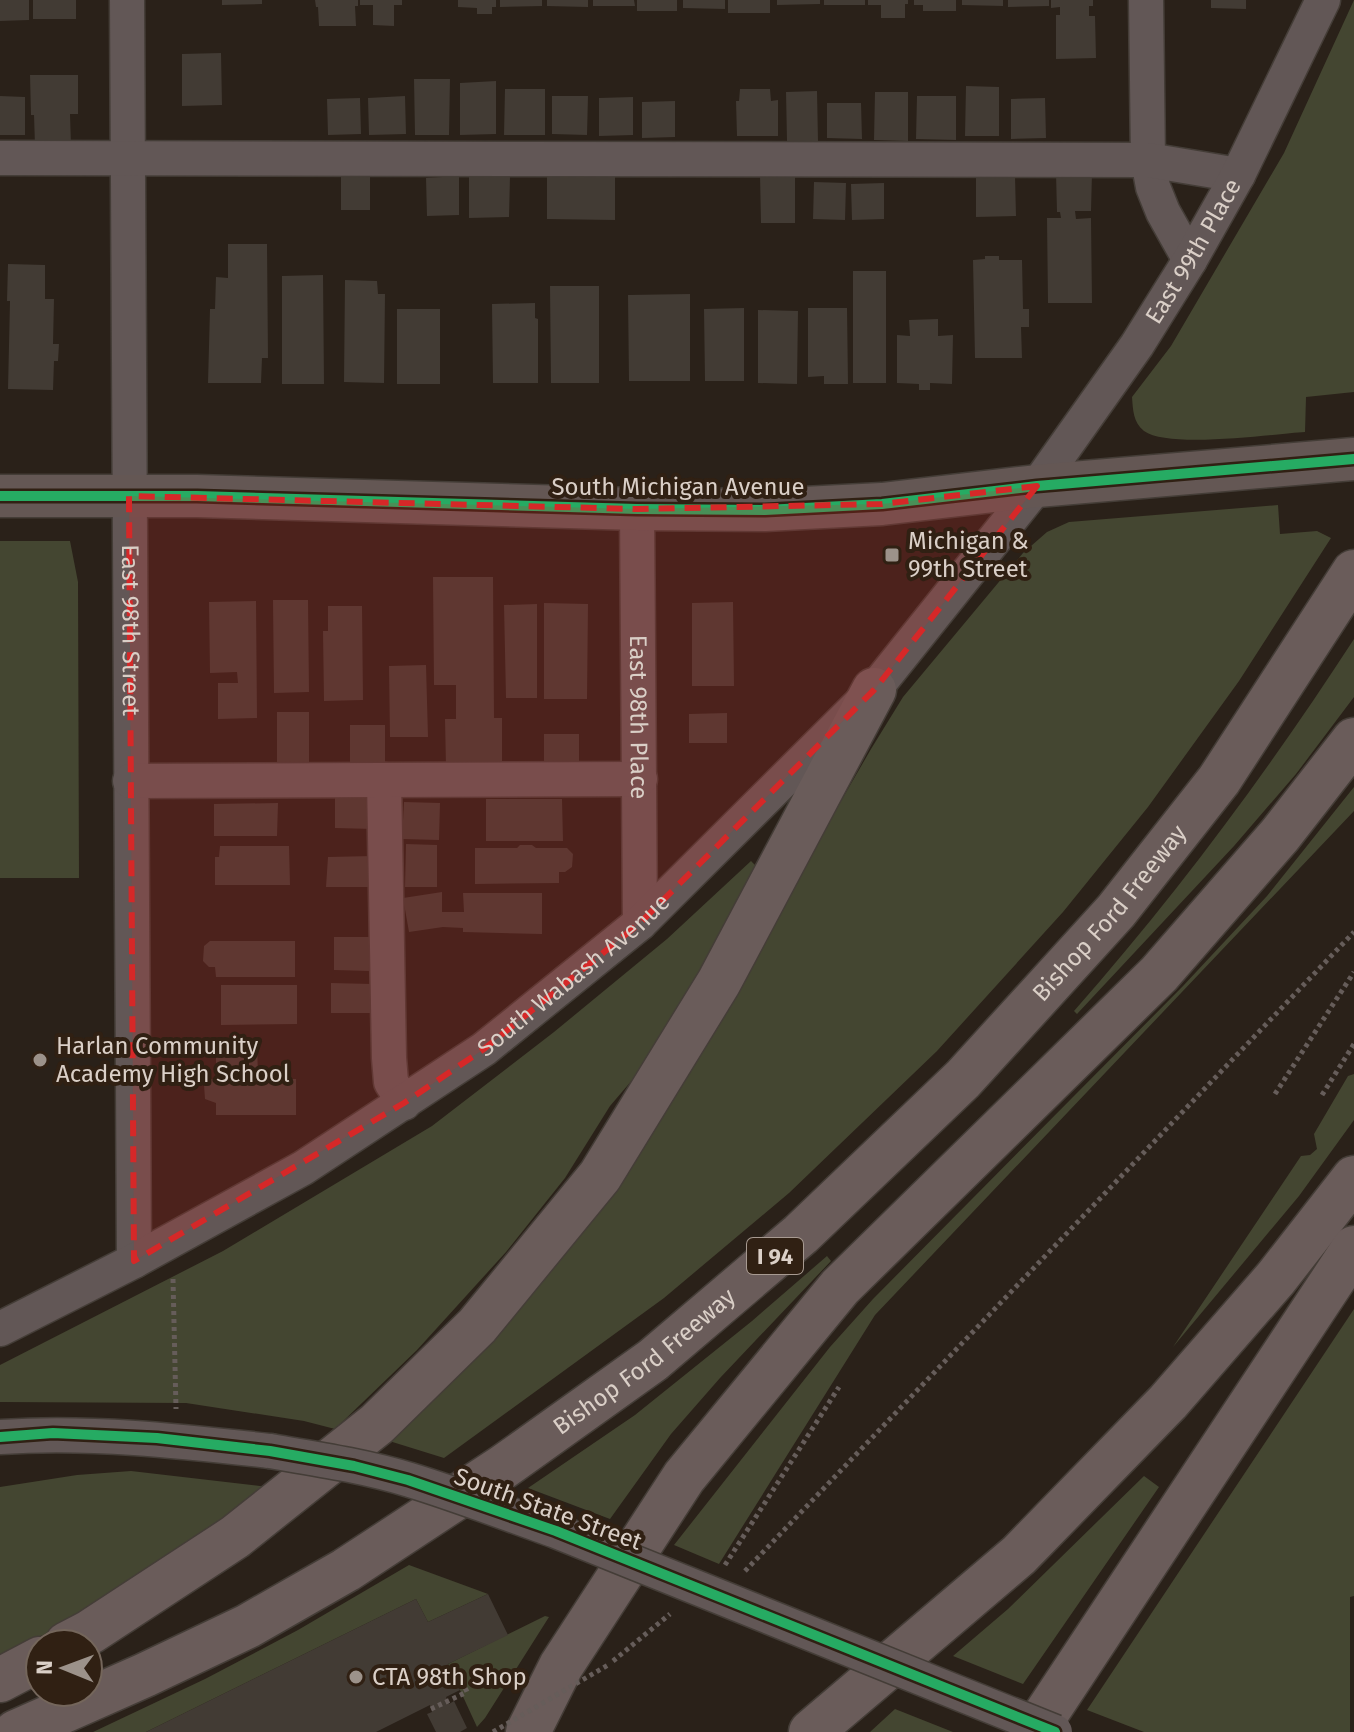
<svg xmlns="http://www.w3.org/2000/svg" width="1354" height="1732" viewBox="0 0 1354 1732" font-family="'Fira Sans',sans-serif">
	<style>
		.green { fill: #444631 }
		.building { fill: #423b34 }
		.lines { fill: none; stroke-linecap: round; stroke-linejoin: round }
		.minor-casing { stroke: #443d37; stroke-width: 37 }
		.major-casing { stroke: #443d37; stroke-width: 45 }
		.highway-casing { stroke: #443d37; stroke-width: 47 }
		.path { stroke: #665d5a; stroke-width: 5; stroke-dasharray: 4 4; stroke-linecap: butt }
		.minor { stroke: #625756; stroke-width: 34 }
		.major { stroke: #645754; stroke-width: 42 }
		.highway { stroke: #6a5c5a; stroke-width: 44 }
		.minor-bridge-casing { stroke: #443d37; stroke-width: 37; stroke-linecap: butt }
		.path-bridge { stroke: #665d5a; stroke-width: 5; stroke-dasharray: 4 4; stroke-linecap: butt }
		.minor-bridge { stroke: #625756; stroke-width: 34 }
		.cycleway-casing { stroke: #302013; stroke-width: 15 }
		.cycleway { stroke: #26ab63; stroke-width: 10 }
		.marked { fill: #d62828; fill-opacity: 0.2; stroke: #d62828; stroke-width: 6; stroke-dasharray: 16 10; stroke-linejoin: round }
		.poi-dot { fill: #9c928a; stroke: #302013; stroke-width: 3 }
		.labels { text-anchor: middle; stroke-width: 8; stroke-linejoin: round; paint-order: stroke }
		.shield { fill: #302013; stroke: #a79a91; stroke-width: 2 }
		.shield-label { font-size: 22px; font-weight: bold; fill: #dacfc7 }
		.street-label { font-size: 24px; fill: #dacfc7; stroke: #302013 }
		.poi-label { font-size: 24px; fill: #dacfc7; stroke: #302013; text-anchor: start }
	</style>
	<rect width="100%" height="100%" fill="#2a2119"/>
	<path class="green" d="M1354,0V392L1306,397L1305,432C1272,434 1169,449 1144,431C1133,422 1133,410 1132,397L1171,346L1284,153Z
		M1278,505L1280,534L1317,531L1331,538L1239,681L1148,807L1063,912L937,1051L789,1193L664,1298L444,1458L386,1440L704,1038L871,749L903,697L1023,553L1047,532L1069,522Z
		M0,541H70L78,582L79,878H0Z
		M1354,639V697L1296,774L1234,846L1077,1014L1074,1011C1177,894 1269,770 1354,639Z
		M1354,787V811L875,1315L719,1564L674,1545L830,1347L873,1299L1183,986L1267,896Z
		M751,861L761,871L645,1065L610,1106L565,1178L506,1252L417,1350L335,1429L304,1421L186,1403L0,1402V1365L223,1251L432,1126L554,1032L667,939Z
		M1354,1074V1120L1299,1196L1173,1347L1301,1156L1310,1155L1317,1149L1314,1134L1348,1076Z
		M827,1256L831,1261L720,1378L671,1434L610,1519L528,1488L635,1415L752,1321Z
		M1354,1309V1596L1350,1597V1732H1144L1087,1710Z
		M131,1471L268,1487L122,1591L0,1659V1487L77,1475Z
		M1144,1476L1159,1487L1023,1684L953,1656L1008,1609Z
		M409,1565L488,1594L428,1622L416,1599L146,1732H93L205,1679L298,1630Z
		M545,1616L549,1617L485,1718L477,1727L448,1664Z
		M895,1709L953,1732H870Z"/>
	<path class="building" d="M0,0H29V20L0,21Z
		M33,0H76V19H33Z
		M222,0H262V4L222,5Z
		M315,0H358V6H355L356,26H319L318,7H316Z
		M360,0H402V5H394V26L373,25V5H360Z
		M458,0H496V7H492V14H477V8L458,7Z
		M500,0H542V6L500,7Z
		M547,0H588V7L547,6Z
		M593,0H634L635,6H593Z
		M637,0H677V11H637Z
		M683,0H725V9L683,8Z
		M728,0H770V13H728Z
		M777,0H820V4L777,5Z
		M824,0H865V5H824Z
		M868,0H908V4H905V18H881V5H868Z
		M914,0H956V11H923V5H914Z
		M962,0H1003V6L962,5Z
		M1008,0H1049V6L1008,7Z
		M1051,0H1093V6H1089V16H1095L1096,58L1056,59V15H1060V7L1051,8Z
		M1211,0H1246V9L1211,8Z
		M221,53L222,105L182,106V54Z
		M30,75H78V114H70L71,145L35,146L34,115H31Z
		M414,79H450L449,135H415Z
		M496,81V134L460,135V83Z
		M966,86L999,87V136H965Z
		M505,89H545V135H504Z
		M740,89H770L771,101L778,100V136H737L736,101H739Z
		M817,91L818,141H787L786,92Z
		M875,92H908V141L874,140Z
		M0,96L25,97V135H0Z
		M405,96L406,134L369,135L368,98Z
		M552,96H588L587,135L552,134Z
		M917,96H956V140L916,139Z
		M633,97V135L599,136V98Z
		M360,98L361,134L328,135L327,99Z
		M1045,98L1046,138L1011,139V99Z
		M675,101V137L642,138V102Z
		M827,103H861L862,139L827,138Z
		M1056,173H1092L1091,211H1075L1076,219L1091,218L1092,303H1048L1047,218H1061L1060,212H1057Z
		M760,175H795V223H761Z
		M459,176V215L427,216L426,178Z
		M615,176V220L547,219V177Z
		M1015,176L1016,216L976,217V178Z
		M341,177H370V210H341Z
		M469,177H510L509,217L469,218Z
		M814,182L846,183L845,220L813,219Z
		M884,183V219L852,220L851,184Z
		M228,244H267L268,358H262L261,383H208L210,309H215L216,277L228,278Z
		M985,256H999V260H1022L1023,309H1029V327H1021L1022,358H975L973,260L985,259Z
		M8,264L45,265V299H54L53,344H59L58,361H54L53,390L8,389L10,301H7Z
		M853,271H886V383H853Z
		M323,275L324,384H282V276Z
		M345,280L377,281L378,294H385L384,383L344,382Z
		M550,286H599V383H551Z
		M690,294V381H629L628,295Z
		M535,303V318L538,319V383H493L492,304Z
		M744,308V381H705L704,309Z
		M808,308H847L848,384H824V376L808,377Z
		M397,309H440V384H397Z
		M758,310L798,311L797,384L758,383Z
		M938,319V336L953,335L952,384L930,383V390H919V384L897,383V335L910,336L909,320Z
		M433,577H493L494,718H502V766L446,767L445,719H456V685H434Z
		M273,600H308L309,692L274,693Z
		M256,601L257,718L218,719V683H238L237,672L210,673L209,602Z
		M733,602L734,686H692V603Z
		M544,603L588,604L587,699H544Z
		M537,604V698H506L504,605Z
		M328,606H362L363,700L324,701L323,631H328Z
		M426,665L428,737H390L389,666Z
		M277,712H309V763H277Z
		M727,713V743H689V714Z
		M350,725H385V762H350Z
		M544,734H579V767H544Z
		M335,795H373V829L335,828Z
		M486,799H562L563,841H486Z
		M404,802L440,803L439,840L402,839Z
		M278,803L277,836H214V804Z
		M406,844L437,845V887H405Z
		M520,845H532L536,848H567L573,854L572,867L565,872H559V883L475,884V848H517Z
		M220,846H289L290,885H215V857H219Z
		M373,856V887H326L328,857Z
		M442,892V912H464L463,893H542V934L463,932V928L443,927L409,932L403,898Z
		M334,937H369L370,971L334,970Z
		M210,941H295V977H216L215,967H209L203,961L204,946Z
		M331,983L372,984V1013H331Z
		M221,985H297V1024L221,1025Z
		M216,1041H257L258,1078L296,1079V1115H216V1103L205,1099L204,1085L210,1079H216Z
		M488,1594L508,1635L448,1664L460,1690L446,1697L449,1704L454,1701L467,1728L460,1732H436L427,1714L432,1712L430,1705L376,1732H146L416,1599L428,1622Z"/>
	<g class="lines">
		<g class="minor-casing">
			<g id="minor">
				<path id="s1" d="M127,0L134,1261"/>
				<path d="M1146,0L1148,160L1153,187L1163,212L1190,260"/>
				<path d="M0,158L1148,160L1238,175"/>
				<path id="s2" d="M637,509L640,923"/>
				<path d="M384,780L389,1058L391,1082L404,1103"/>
				<path d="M130,781L640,779"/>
				<path id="s3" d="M0,1329L134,1261L303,1168L484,1049L640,923L874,690L1037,486L1137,345L1190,260L1238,175L1323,0"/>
				<path d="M0,1437C91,1431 180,1441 270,1451"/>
			</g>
		</g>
		<g class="major-casing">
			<path id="major" d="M0,496H197L637,509L765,510L882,504L1037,486L1354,459"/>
		</g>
		<g class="highway-casing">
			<g id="highway">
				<path d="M67,1644L90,1632L235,1537L377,1424L477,1326L600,1176L719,982L874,690"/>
				<path d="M0,1680L40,1659"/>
				<path id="s4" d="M16,1732L145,1675L248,1626L346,1570L503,1467L653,1360L801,1234L963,1079L1116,911L1219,780L1354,572"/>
				<path d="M528,1732L561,1666L684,1477L840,1287L1159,974L1280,835L1354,740"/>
				<path d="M811,1732L1019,1555L1168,1402L1276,1278L1354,1178"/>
				<path d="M1034,1732L1354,1248"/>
			</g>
		</g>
		<path class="path" d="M1275,1094L1354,972
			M1322,1095L1354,1044
			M173,1279L176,1409
			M725,1565L839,1387
			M745,1571L1354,932
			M613,1661L670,1614
			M431,1709L467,1692L459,1674"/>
		<use href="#minor" class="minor"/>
		<use href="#major" class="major"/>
		<use href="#highway" class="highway"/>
		<g class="minor-bridge-casing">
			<path id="minor-bridge" d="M270,1451C317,1459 364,1466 410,1480C459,1495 508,1514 556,1531L1055,1732"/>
		</g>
		<path class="path-bridge" d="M493,1732L608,1665"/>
		<use href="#minor-bridge" class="minor-bridge"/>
		<g class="cycleway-casing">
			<path id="cycleway" d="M0,496H197L637,509L765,510L882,504L1037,486L1354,459
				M0,1437L53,1433L157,1438L270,1451L354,1466L408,1480L556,1531L1055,1732"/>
		</g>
		<use href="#cycleway" class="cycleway"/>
	</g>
	<path class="marked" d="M1037,486L874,690L640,923L484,1049L404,1103L134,1261L129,496L637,509L882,504Z"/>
	<g class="poi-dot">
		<rect x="884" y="547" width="16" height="16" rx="4"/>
		<circle cx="40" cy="1060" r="8"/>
		<circle cx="356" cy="1677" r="8"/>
	</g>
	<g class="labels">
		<rect class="shield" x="747" y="1238" width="56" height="36" rx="6"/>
		<g class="shield-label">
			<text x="775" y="1264">I 94</text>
		</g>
		<g class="street-label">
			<text dy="8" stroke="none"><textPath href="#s3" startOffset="1634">East 99th Place</textPath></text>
			<text x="678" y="495">South Michigan Avenue</text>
			<text dy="8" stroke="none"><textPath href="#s1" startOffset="630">East 98th Street</textPath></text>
			<text dy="8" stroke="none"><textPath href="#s2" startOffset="208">East 98th Place</textPath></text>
			<text dy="8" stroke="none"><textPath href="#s4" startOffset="1380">Bishop Ford Freeway</textPath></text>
			<text dy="8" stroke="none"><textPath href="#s3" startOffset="676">South Wabash Avenue</textPath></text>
			<text dy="8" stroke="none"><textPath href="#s4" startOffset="732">Bishop Ford Freeway</textPath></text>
			<text transform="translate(548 1509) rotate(20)" y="8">South State Street</text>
		</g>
		<g class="poi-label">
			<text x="908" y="549">Michigan &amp;<tspan x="908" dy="28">99th Street</tspan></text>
			<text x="56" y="1054">Harlan Community<tspan x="56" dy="28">Academy High School</tspan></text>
			<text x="372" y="1685">CTA 98th Shop</text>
		</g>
	</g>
	<g transform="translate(64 1668) rotate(271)"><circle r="38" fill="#302013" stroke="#74665b" stroke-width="2"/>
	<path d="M0-6L14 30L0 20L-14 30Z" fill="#9c928a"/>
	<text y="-12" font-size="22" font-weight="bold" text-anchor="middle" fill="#dacfc7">N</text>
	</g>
</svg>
